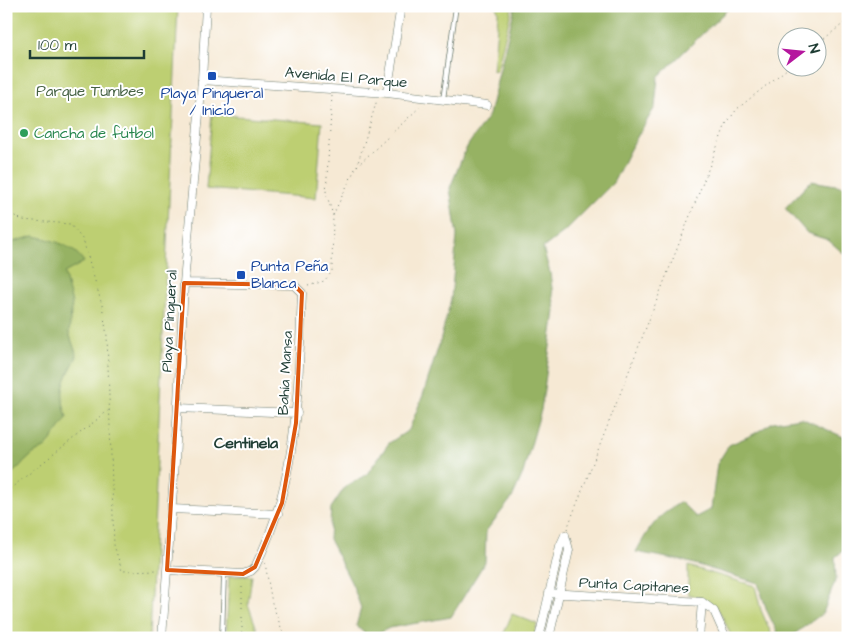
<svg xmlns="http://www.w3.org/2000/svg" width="854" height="644" viewBox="0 0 854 644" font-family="'Architects Daughter',sans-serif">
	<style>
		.green { fill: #bdcf72; stroke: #6e8653 }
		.forest { fill: #96b264; stroke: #5a784c }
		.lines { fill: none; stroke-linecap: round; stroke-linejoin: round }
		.service-casing { stroke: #6a796c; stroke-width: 5.5 }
		.minor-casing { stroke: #6a796c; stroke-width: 9 }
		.path { stroke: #6a796c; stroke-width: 1; stroke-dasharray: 1 4; stroke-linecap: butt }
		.service { stroke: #fff; stroke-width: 4 }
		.minor { stroke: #fff; stroke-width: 8 }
		.marked { fill: none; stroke: #de580e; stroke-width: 4; stroke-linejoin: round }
		.transit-dot { fill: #1a4fb4; stroke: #fff; stroke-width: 2 }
		.leisure-dot { fill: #2e9e5b; stroke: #fff; stroke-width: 2 }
		.labels { text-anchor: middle; stroke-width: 4; stroke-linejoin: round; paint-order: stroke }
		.street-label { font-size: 15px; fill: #1f3d34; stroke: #fff }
		.park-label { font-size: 15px; fill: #466244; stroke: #fff }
		.transit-label { font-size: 15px; fill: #164399; stroke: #fff }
		.leisure-label { font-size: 15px; fill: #27864d; stroke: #fff; text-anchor: start }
		.neighbourhood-label { font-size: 16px; font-weight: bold; fill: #1f3d34; stroke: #fff }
	</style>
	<rect width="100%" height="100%" fill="#fff"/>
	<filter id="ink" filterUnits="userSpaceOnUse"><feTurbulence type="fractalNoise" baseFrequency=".02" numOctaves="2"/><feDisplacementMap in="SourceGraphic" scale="10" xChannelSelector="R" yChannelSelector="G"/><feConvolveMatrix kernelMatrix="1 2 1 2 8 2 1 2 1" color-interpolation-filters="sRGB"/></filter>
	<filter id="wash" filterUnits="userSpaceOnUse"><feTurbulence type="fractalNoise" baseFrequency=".0096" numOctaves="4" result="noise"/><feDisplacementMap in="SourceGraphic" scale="20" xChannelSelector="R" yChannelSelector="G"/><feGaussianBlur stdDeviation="1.12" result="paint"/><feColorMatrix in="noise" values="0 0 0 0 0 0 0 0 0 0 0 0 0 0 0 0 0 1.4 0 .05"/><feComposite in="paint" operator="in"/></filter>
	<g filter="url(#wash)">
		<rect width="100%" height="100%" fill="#f6e9d4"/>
		<path class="green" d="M6,6H178L149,638H6Z
			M495,6H511L512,8L497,70L493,71L498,15V10Z
			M212,114L322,123L316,198L206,189Z
			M688,566L755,586L761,610L773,638H732C719,609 720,603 688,594Z
			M229,576H252L248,604L260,638H226Z
			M512,614L537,624L534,638H502Z"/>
		<path class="forest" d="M515,6H737L730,7L658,77L655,107L630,149L613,183L565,231L543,248L550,273L555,311L541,410L523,473L512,498L486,531L485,562L451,617L389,628L370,638L356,626L361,608L353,586L329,539L331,508L345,487L367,474L389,443L409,430L423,395L440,342L451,299L457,236L450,188L466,148L489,115Z
			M811,181L848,187V257L828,240L807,233L785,208Z
			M34,236C53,240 73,245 84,262L64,273L72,303L69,333L77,356C64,383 58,388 67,418L46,447L33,454L6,479V244Z
			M801,418L848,439V547L835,557L836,579L823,613L789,638H780L767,611L758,583L684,561L636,552C649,528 657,516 681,502L696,517L711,509L717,464L729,445L754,434L773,422Z"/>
	</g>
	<g filter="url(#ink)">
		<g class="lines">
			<g class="service-casing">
				<path id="service" d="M443,100L456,6
					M222,638L224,574"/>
			</g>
			<g class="minor-casing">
				<path id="minor" d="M202,80L387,93L487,105
					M387,93L401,6
					M178,408L297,413
					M172,509L278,514
					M167,570L243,574L251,571L255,567C299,480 298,388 302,293L294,285L184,283
					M549,593L702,602L714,611L726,638
					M162,638L175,462L184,283L202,80L206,6
					M539,638L560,546L565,535
					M549,638L569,550L565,535
					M699,638L702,602"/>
			</g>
			<path class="path" d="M816,45L848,20
				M357,166L377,100
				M6,211L22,220L70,224L83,240L102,305L107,336L114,545L122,571L159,570
				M333,215L356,167L422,105
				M308,286L324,281L332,272L333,215L326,193L332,96
				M6,492L109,410
				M567,529L726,124L737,109L788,68
				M265,563L272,603L285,638
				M242,638V583"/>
			<use href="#service" class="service"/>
			<use href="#minor" class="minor"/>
		</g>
	</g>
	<path class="marked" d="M184,283L294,285L302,293L296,423L282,503L255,567L243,574L167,570Z"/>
	<g class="transit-dot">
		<rect x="207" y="71" width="10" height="10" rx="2.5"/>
		<rect x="236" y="270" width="10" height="10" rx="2.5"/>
	</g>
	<circle class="leisure-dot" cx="24" cy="133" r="5"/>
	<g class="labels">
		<g class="street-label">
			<text transform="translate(346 77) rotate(5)" y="5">Avenida El Parque</text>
			<text transform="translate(169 321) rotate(-87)" y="5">Playa Pingueral</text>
			<text transform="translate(285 373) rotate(-87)" y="5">Bahía Mansa</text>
			<text transform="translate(634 585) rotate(3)" y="5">Punta Capitanes</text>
		</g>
		<g class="park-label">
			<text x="90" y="96">Parque Tumbes</text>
		</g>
		<g class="transit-label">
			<text x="212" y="98">Playa Pingueral<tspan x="212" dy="17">/ Inicio</tspan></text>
			<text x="251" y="271" text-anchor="start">Punta Peña<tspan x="251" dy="17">Blanca</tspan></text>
		</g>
		<g class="leisure-label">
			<text x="34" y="138">Cancha de fútbol</text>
		</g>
		<g class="neighbourhood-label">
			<text x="246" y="448">Centinela</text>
		</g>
	</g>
	<rect width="854" height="644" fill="none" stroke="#fff" stroke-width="25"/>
	<g transform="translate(802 52) rotate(74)"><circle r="24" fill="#ffffff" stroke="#a5b1ae"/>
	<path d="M0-4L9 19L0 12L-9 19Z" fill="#b5179e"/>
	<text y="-8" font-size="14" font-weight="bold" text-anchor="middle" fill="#1f3d34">N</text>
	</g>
	<path d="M30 50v8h114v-8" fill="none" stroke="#1f3d34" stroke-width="2.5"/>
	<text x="38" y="50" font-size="15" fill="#1f3d34" stroke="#ffffff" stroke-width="4" paint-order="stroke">100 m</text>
</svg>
